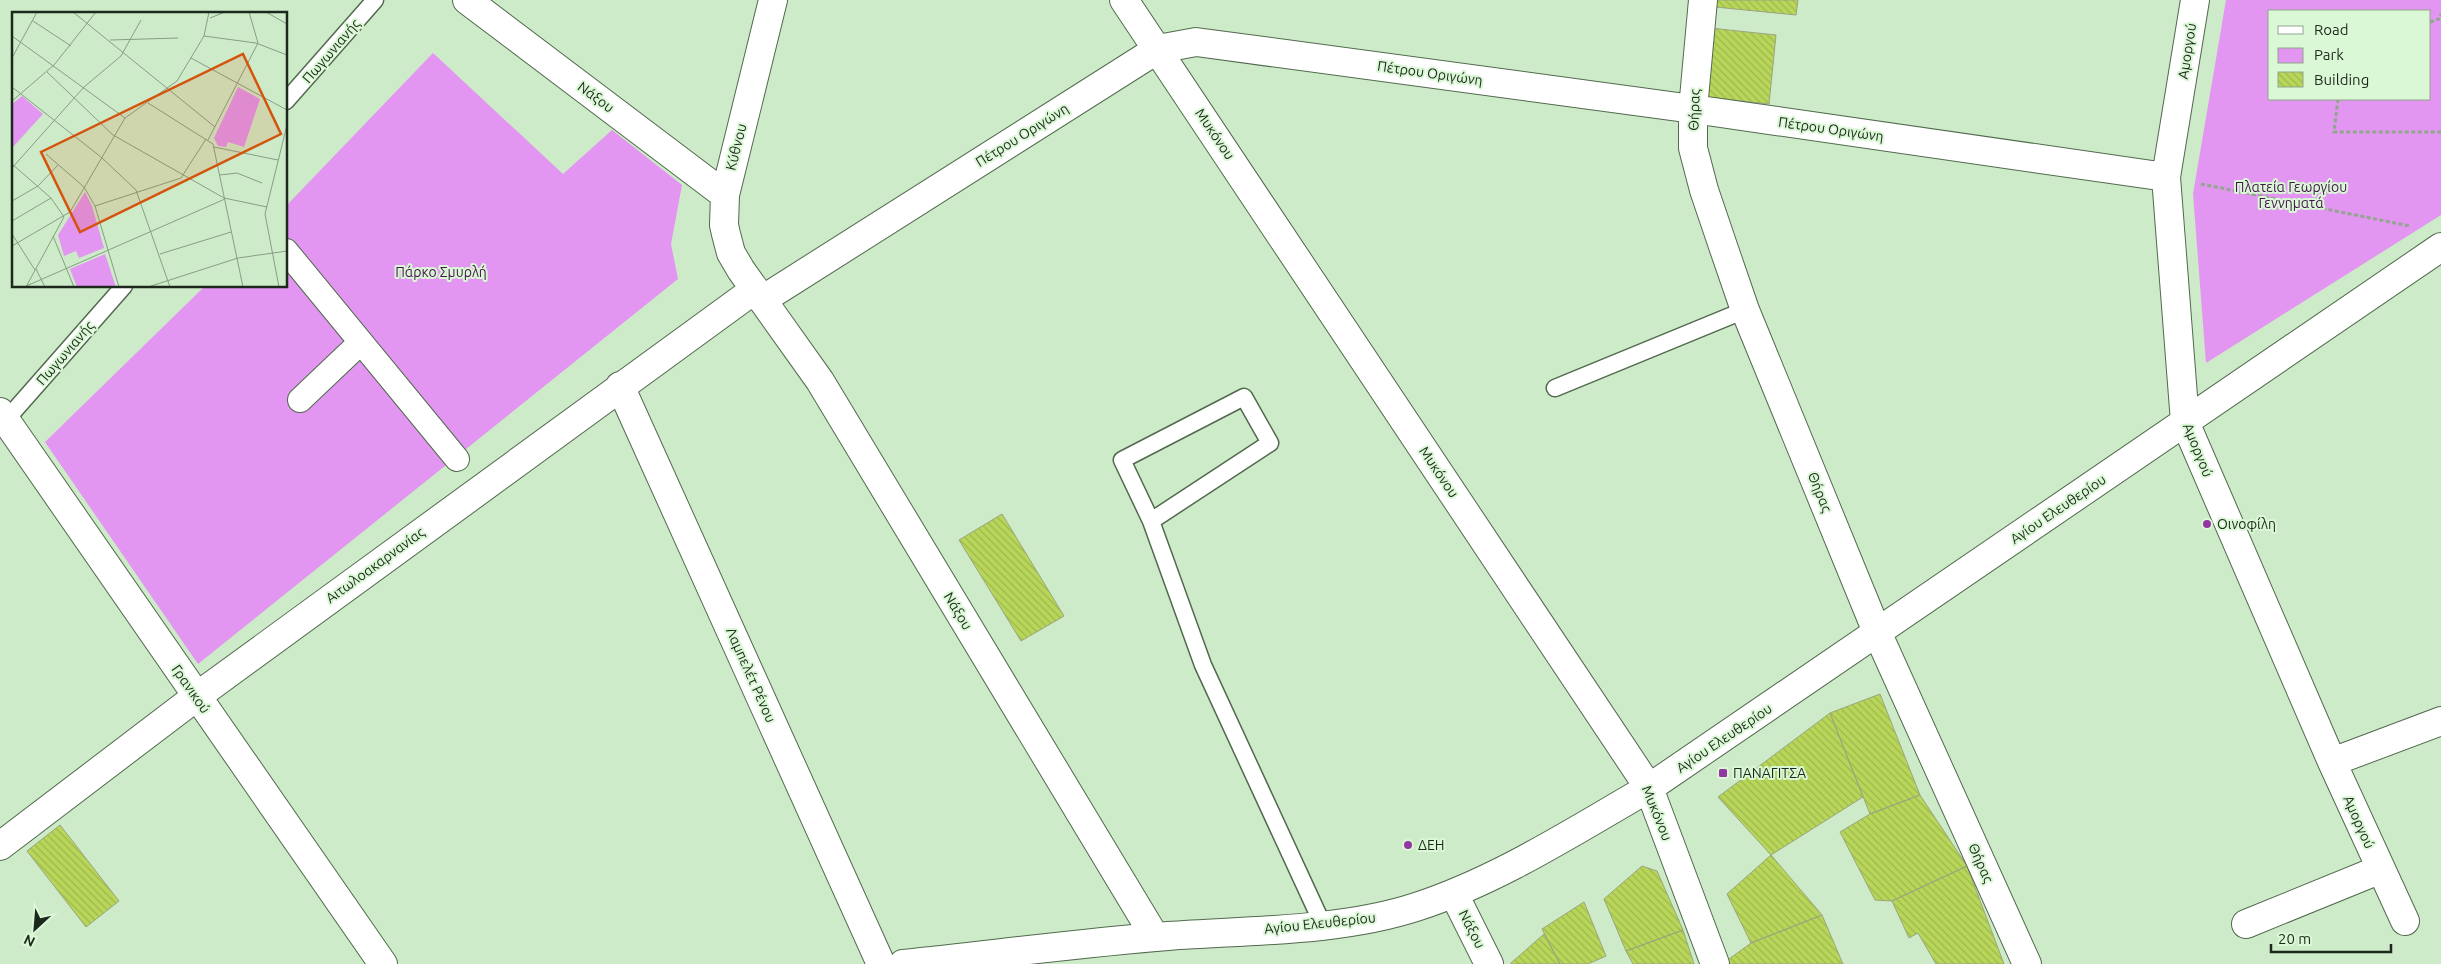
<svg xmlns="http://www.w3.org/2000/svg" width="2441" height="964" viewBox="0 0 2441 964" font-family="Ubuntu,sans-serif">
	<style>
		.park { fill: #e295f1; fill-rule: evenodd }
		.building { fill: url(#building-back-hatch); stroke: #9aa57f }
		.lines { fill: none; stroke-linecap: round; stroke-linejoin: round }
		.service-casing { stroke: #516a4d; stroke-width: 19 }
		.pedestrian-casing { stroke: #516a4d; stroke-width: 26 }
		.minor-casing { stroke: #516a4d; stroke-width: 30 }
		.tertiary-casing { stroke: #516a4d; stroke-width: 30 }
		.path { stroke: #90a78c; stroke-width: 3; stroke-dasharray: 4 2.5; stroke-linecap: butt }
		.service { stroke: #fff; stroke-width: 16 }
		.pedestrian { stroke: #fff; stroke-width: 24 }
		.minor { stroke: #fff; stroke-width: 28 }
		.tertiary { stroke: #fff; stroke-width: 28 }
		.poi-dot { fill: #9237a2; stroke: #dbf8d6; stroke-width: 2 }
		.labels { text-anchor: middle; stroke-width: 4; stroke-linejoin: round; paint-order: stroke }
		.street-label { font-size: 14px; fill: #1d281c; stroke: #dbf8d6 }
		.park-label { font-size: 14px; fill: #45144e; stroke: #dbf8d6 }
		.poi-label { font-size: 14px; fill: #1d281c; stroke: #dbf8d6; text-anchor: start }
		.inset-road { fill: none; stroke: #879d84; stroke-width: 1 }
		.view { fill: #d4540e; fill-opacity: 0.15; stroke: #d4540e; stroke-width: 2.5 }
		.inset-edge { fill: none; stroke: #1d281c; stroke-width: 2.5 }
	</style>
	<defs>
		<pattern id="building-back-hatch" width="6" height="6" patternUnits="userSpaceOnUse" patternTransform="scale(1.25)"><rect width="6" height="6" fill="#b8d659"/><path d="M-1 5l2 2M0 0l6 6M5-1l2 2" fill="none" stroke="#9eb84d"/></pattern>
	</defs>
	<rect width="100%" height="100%" fill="#ceebc9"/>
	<path class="park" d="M2226,0H2441V215L2206,363L2193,194ZM2270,11H2430V99H2270Z
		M433,53L563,174L612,130L682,185L671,244L678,279L198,664L45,442L205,286H286V206Z"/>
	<path class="building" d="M1705,0H1798L1796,15L1705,6Z
		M1710,28L1776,35L1769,104L1704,97Z
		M1002,514L1064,616L1021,641L959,540Z
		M1880,694L1920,795L1870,814L1830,713Z
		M1830,713L1863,797L1771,855L1718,797Z
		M1920,795L1967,866L1892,901L1875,900L1840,832L1870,814Z
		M60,825L119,901L86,927L27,851Z
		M1771,855L1822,915L1751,943L1727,894Z
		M1642,866L1657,871L1683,930L1626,951L1604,899Z
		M1967,866L2004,964H1936L1918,933L1909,938L1892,901Z
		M1584,902L1606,956L1588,964H1560L1542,929Z
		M1822,915L1843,964H1726L1725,962L1751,943Z
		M1683,930L1694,964H1633L1626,951Z
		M1544,934L1560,964H1511V963Z"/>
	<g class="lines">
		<g class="service-casing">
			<path id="service" d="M286,101L375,0
				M1555,388L1745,310
				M6,420L124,286
				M1151,521L1122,460L1244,397L1270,443L1151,521L1203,665L1323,925"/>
		</g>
		<g class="pedestrian-casing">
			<path id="pedestrian" d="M286,251L457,459
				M300,400L360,343"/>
		</g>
		<g class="minor-casing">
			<path id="minor" d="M467,0L725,195
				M773,0L725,195L724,225L726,234L731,253L741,270L820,381L1155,937
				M1124,0L1649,788L1715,964
				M1703,0L1693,109V148L1704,190L1724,249L1745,310L1877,632L2027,964
				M2195,0L2166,177L2185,422L2332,762L2405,921
				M762,300L1158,49L1196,42L1693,109L2166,177
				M620,386L881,964
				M0,412L383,964
				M2332,762L2441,721
				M0,846L196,697L754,290
				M1454,894L1489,964
				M2246,924L2381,869"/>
		</g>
		<g class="tertiary-casing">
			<path id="tertiary" d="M903,964C991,955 1079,943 1168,936C1248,930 1339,932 1416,907C1499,880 1574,831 1649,788L2441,247"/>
		</g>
		<path class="path" d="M2430,22L2439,19L2441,14
			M2338,99L2334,132H2441
			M2201,184L2410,226"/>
		<use href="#service" class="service"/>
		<use href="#pedestrian" class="pedestrian"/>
		<use href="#minor" class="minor"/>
		<use href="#tertiary" class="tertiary"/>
	</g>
	<g class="poi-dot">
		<circle cx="2207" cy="524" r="5"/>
		<rect x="1718" y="768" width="10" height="10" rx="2.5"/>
		<circle cx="1408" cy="845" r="5"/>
	</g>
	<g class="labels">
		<g class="street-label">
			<text transform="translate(331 51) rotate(-49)" y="5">Πωγωνιανής</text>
			<text transform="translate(2187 51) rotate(-81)" y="5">Αμοργού</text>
			<text transform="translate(1430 73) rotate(8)" y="5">Πέτρου Οριγώνη</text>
			<text transform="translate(596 97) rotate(37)" y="5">Νάξου</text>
			<text transform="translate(1694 110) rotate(-88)" y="5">Θήρας</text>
			<text transform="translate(1831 129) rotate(8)" y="5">Πέτρου Οριγώνη</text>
			<text transform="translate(1215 134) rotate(56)" y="5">Μυκόνου</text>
			<text transform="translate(1022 135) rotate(-32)" y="5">Πέτρου Οριγώνη</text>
			<text transform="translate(736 147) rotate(-76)" y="5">Κύθνου</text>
			<text transform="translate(65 353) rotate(-49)" y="5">Πωγωνιανής</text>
			<text transform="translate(2198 450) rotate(68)" y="5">Αμοργού</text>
			<text transform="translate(1439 472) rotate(56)" y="5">Μυκόνου</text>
			<text transform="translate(1820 492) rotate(68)" y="5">Θήρας</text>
			<text transform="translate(2058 509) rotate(-34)" y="5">Αγίου Ελευθερίου</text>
			<text transform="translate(375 565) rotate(-36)" y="5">Αιτωλοακαρνανίας</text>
			<text transform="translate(958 611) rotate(59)" y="5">Νάξου</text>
			<text transform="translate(751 675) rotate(66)" y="5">Λαμπελέτ Ρένου</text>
			<text transform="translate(191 689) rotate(55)" y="5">Γρανικού</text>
			<text transform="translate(1724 738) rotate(-34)" y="5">Αγίου Ελευθερίου</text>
			<text transform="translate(1657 813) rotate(68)" y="5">Μυκόνου</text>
			<text transform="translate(2359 822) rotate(66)" y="5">Αμοργού</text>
			<text transform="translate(1981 863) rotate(66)" y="5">Θήρας</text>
			<text transform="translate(1320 923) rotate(-6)" y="5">Αγίου Ελευθερίου</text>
			<text transform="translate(1472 929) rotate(63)" y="5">Νάξου</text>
		</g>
		<g class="park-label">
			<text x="2291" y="192">Πλατεία Γεωργίου<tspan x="2291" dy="16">Γεννηματά</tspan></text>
			<text x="441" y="277">Πάρκο Σµυρλή</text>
		</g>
		<g class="poi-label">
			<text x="2217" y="529">Οινοφίλη</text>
			<text x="1733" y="778">ΠΑΝΑΓΙΤΣΑ</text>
			<text x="1418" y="850">ΔΕΗ</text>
		</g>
	</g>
	<g transform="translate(12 12)">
		<rect width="275" height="275" fill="#ceebc9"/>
		<path d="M226,75L248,87L232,135L216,130L214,135L206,134L202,126ZM10,84L31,102L1,135L0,92ZM73,180L80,194L92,236L67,246L64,239L52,244L46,223ZM93,242L104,275H65L58,257Z" fill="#e295f1"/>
		<path class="inset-road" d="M61,0L203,115M237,0L246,31M254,0L275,12M198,6L213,0M21,9L59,34M0,24L113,106M192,24L244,31L275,43M98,28L166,26M0,46L25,0M179,46L275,98M35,60L101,123L212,186L255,195M0,75L89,145L124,178L158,275M0,89L42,53L84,0M136,91L201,132L231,275M196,128L246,31M202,135L266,148M34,142L72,175L83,194L107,275M0,152L39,186L52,205M0,156L72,75L109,44L129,8M208,163L225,161L250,171M0,189L26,174L46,153M83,194L169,166L194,127M0,209L39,186M0,222L23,258M41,224L62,275M0,234L58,200L113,106L165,69L192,24L197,0M148,242L219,220M24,257L33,275M15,273L52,205M12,275L213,187M136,275L226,246L275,239M267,275L253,202L275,113"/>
		<path class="view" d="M231,42L269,122L68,220L29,140Z"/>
		<rect width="275" height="275" class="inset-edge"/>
	</g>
	<rect x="2268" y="10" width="162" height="90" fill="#dbf8d6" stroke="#8fa58c"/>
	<rect x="2278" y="26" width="25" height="8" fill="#ffffff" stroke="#8fa58c"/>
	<text x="2314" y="35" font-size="15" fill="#1d281c">Road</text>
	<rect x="2278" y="48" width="25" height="15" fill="#e295f1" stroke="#8fa58c"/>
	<text x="2314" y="60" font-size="15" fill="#1d281c">Park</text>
	<rect x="2278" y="72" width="25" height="15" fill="url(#building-back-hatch)" stroke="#8fa58c"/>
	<text x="2314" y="85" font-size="15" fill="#1d281c">Building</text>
	<g transform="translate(35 929) rotate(206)" stroke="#dbf8d6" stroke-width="4" paint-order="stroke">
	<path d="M0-4L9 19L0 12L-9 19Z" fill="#1d281c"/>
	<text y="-8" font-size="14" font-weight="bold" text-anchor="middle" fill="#1d281c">N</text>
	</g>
	<path d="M2271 944v8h120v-8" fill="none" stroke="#1d281c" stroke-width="2.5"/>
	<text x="2278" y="944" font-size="15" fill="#1d281c" stroke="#dbf8d6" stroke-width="4" paint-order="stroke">20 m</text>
</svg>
